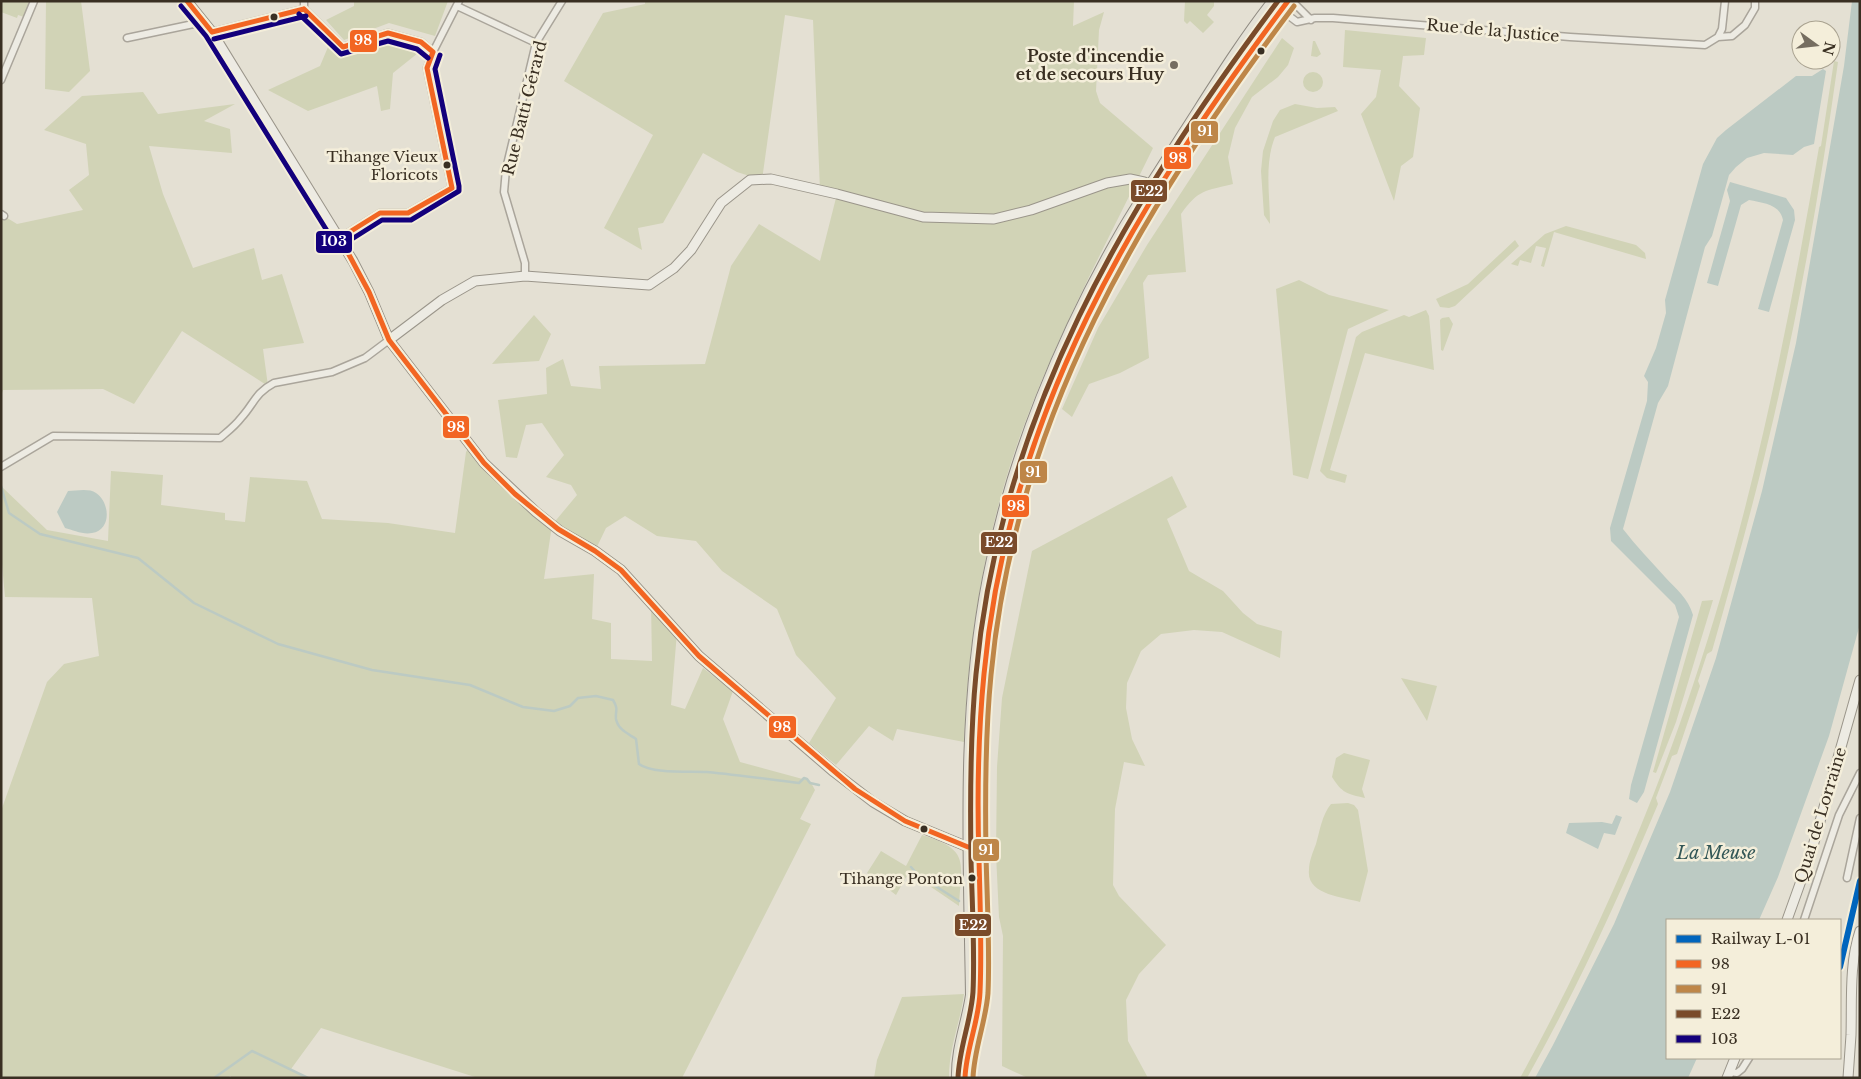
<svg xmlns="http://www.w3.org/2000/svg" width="1861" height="1079" viewBox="0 0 1861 1079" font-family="'Libre Baskerville',serif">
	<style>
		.green { fill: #d1d3b6 }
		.water { fill: #bccac3 }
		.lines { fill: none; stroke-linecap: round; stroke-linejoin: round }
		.stream { stroke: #bccac3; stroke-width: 2.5 }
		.street-casing { stroke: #aaa59b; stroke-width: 9 }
		.secondary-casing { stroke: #9a958a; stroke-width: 11 }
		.primary-casing { stroke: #908b82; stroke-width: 12 }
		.street { stroke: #edebe3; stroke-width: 6 }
		.secondary { stroke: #edebe3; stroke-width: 9 }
		.primary { stroke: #e4e1d6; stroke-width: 10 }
		.bus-1-casing { stroke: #f4eeda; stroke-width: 9 }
		.bus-2-casing { stroke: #f4eeda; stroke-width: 9 }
		.bus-3-casing { stroke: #f4eeda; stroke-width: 9 }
		.bus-4-casing { stroke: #f4eeda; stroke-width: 9 }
		.bus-1 { stroke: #f26522; stroke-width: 5 }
		.bus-2 { stroke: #be8648; stroke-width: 5 }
		.bus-3 { stroke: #7a4b2a; stroke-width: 5 }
		.bus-4 { stroke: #13007c; stroke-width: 5 }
		.rail-1-casing { stroke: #f4eeda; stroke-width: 10 }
		.rail-1 { stroke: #0065bd; stroke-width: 6 }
		.bus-dot { fill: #392f22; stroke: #f4eeda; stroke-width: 2 }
		.poi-dot { fill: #756d60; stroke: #f4eeda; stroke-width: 2 }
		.labels { text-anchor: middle; stroke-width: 5; stroke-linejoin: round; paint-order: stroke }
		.bus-label { font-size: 15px; fill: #392f22; stroke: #f4eeda; text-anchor: end }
		.street-label { font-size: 16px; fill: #392f22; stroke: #f4eeda }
		.poi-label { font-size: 16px; font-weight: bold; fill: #392f22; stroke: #f4eeda; text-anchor: end }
		.water-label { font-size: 18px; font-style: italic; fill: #335757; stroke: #f4eeda }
		.line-badge { stroke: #f4eeda; stroke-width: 2 }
		.badge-label { font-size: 14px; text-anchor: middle; font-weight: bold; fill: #fff }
	</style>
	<rect width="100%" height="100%" fill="#e4e0d3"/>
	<path class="green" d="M1,1H31L24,17L18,15L17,18L1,12Z
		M46,1H81L90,71L69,92L45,89Z
		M354,1H448L435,36L389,23L344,40L326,20L354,6Z
		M645,1H1074L1073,26L1104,12L1099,30L1096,91L1100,103L1153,148C1108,240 1059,331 1023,428C986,528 968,635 964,742L897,729L893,741L869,726L836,765L809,743L836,698L796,655L777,609L722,571L696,541L657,536L625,516L606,528L595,551L552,525L544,579L594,574L592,619L611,623V659L652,661L651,603L677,632L671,705L685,709L703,668L733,691L723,719L740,762L810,781L815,790L800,819L811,824L682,1078H478L321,1028L291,1069L308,1078H231V1076L226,1078H1V811L47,682L64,664L99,656L92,598L5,597L1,553V486L47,530L108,541L111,471L163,475L161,505L225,513V520L245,522L250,477L307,481L322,519L388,523L455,533L466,452L470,446L552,525L577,495L571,485L546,477L564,455L542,423L526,425L517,458L506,457L498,400L547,394L546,368L563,359L571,386L601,389L599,366L705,364L731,266L759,224L820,261L837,194L820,190L813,20L785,15L762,180L737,172L703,153L663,223L638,228L642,250L604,228L653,135L564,81L603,13L645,4Z
		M1185,1H1214V6L1207,15L1214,22L1203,33L1190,21L1187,24L1184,21Z
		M1345,30L1426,38L1424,55L1403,56L1399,86L1420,108L1413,157L1401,166L1394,201L1361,114L1376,97L1381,70L1343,67Z
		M1282,38L1294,48L1288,65L1278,77L1252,97L1235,128L1228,157L1233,184C1205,191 1199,189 1181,214L1186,272L1148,275L1143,283L1149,358L1120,373L1089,384L1072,417L1062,409L1098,328L1147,245Z
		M1313,41H1315L1321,54L1317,57L1311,56Z
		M413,42L418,53L393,73L390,109L381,111L377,86L308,111L268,90L320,66L328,47Z
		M1834,61L1838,62C1820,192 1797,322 1766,450C1750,517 1731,584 1712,651L1707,654L1698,681L1700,686L1677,754L1672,756L1656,798L1658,804C1619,897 1577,989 1527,1078H1520C1589,952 1648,821 1693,685C1752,510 1788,328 1819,147L1821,146Z
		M1303 82a10 10 0 1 1 20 0a10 10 0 1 1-20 0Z
		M143,92L158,114L235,104L204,121L230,129L232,153L149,146L163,194L193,268L254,248L262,280L282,274L304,343L263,349L268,386L182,331L134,404L103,389L3,390L1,396V218L4,216L17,224L83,210L69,190L89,175L86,144L44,130L82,96Z
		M1295,104L1317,108L1335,107L1338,111L1275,137C1264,164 1270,195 1270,224L1264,215L1261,171L1263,151L1273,121L1280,110Z
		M1566,226L1636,245L1645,253L1646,259L1554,232L1544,267L1541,266L1546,248L1536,246L1531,263L1520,260L1518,266L1511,264L1545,234Z
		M1515,240L1519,246L1455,306L1449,308L1440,307L1436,299L1468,284Z
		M1299,280L1329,295L1389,310L1348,329L1308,479L1293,475L1276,289Z
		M1426,310L1429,316L1434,370L1365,353L1330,470L1347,475L1345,483L1327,478L1320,471L1356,337L1362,332L1404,315L1409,317Z
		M534,315L551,334L539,361L492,364Z
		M1449,317L1453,324L1443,351L1441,350L1440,320L1442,318Z
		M1172,476L1187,507L1167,519L1189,571L1223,591L1243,613L1257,624L1282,631L1280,658L1222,632L1194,630L1161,634L1141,651L1127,683L1126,708L1132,739L1145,766L1124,762L1115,809L1113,885L1119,896L1166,945L1139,974L1126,1000L1128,1041L1148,1078H1028L1002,1066L1003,936L999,917L996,854L997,767L1002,698L1032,551Z
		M1713,600L1676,722L1656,773L1653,772L1702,601Z
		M1401,678L1437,686L1427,721Z
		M1344,753L1370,760L1362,789L1365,798C1347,794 1342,793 1332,777L1336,758Z
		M1348,803L1354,805L1358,810L1368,871L1360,902C1343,897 1306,895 1309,870C1309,861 1313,852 1316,844C1320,830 1322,815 1331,804Z
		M922,835C971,850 961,862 959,906L909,872L896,895L867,873L881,851L906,866Z
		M964,994C960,1024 949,1047 949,1078H874L877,1060L902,997Z"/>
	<path class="water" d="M1852,1H1860V624L1829,736L1778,877L1759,920H1667V1058H1697L1688,1078H1535L1553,1045L1614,924L1670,792L1716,658L1762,491L1796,343L1844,66Z
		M1823,69L1826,71L1814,144L1804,147L1793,155L1764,153L1747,158L1736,167L1729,175L1712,236L1705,247L1668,386L1658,403L1623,529C1636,546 1651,561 1665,577C1677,590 1688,598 1693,615L1644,792L1637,803L1629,799L1631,785L1679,617L1675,605L1611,541L1610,528L1647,401L1648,382L1644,376L1656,348L1666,313L1665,300L1703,164L1717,138L1726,130L1796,76H1812Z
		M1730,182L1786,198L1794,210L1795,220L1769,312L1758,309L1783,220C1780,204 1763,203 1749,200L1741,205L1718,286L1707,283L1730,201L1727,190Z
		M68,491C76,491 89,488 96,493C110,502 112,530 92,533C83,535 73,530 65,528L57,512Z
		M1616,815L1622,817L1615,835L1604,833L1598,849L1566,833L1569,823L1602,822L1612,824Z"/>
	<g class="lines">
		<path class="stream" d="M1,486L9,513L40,534L138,558L194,603L278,644L372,670L470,685L523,707L554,711L570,706L578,698L596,696L613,700C619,710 615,710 616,719C618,730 629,734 636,739L639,764C652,774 690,771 707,772C738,775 768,779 799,783L804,778L807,779L810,783L819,785
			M911,867L918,875L959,901
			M214,1078L252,1051L308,1078"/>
		<g class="street-casing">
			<path id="street" d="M1292,1L1311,20
				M457,6L536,43
				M304,9L343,47L388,33L421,42L433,52
				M304,9V1
				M1281,10L1297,22L1315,18H1333L1570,37L1705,45L1718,37L1732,36L1745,25L1755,8V1
				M212,32L304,9
				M1718,37L1722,29L1725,1
				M127,38L203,22
				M1,80L34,1
				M1,214L4,216
				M340,238L380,213H408L452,188L427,68L433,52L459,1
				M525,276V263L504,192L506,169L536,43L562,1
				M1,467L53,436L220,438C227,432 235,426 241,418C254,404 255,393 274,383L332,372L365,358L389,340
				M1847,878L1860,818
				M1804,920L1839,815L1860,773
				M1729,1072L1737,1073L1742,1069L1749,1058"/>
		</g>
		<g class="secondary-casing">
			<path id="secondary" d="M187,1L212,32L353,261L369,292L389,340L484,463L536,512L560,531L595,551L621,570L699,656L834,772L873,802L905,821L968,847L972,850
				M389,340L442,300L475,281L525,276L649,285L674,268L691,250L721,203L750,180L771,179L837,194L923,217L994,219L1031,210L1107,183L1130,179L1144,182L1150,185
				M1787,920L1811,853L1860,680
				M1727,1078L1735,1058
				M1848,1078C1849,1064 1850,1049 1851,1035C1852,1001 1849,964 1860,931"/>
		</g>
		<g class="primary-casing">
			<path id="primary" d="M957,1078C956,1049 967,1023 971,995C969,856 961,715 988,578C1011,458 1062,334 1123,229C1142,197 1163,166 1183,134C1212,89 1240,43 1273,1
				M965,1078C965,1050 976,1023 980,995C982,902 974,809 980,717C987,595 1020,462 1070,351C1097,291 1131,233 1165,176C1198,123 1237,72 1273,21L1288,1"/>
		</g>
		<use href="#street" class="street"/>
		<use href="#secondary" class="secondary"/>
		<use href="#primary" class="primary"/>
		<g class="bus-1-casing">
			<path id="bus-1" d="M187,1L212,32
				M304,9L343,47L388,33L421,42L433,52
				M212,32L304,9
				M340,238L369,292L389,340L484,463L515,494L558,529L595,551L621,570L699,656L855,789L905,821L968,847
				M340,238L380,213H408L452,188L427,68L433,52
				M965,1078C966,1049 979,1021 980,992C982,948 980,903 979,859C977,797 978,735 984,674C1008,413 1135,205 1288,1"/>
		</g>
		<g class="bus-2-casing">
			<path id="bus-2" d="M973,1078C974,1049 986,1021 988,993C990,947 987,900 986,854C985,794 985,735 991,675C1015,417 1142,208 1294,6"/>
		</g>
		<g class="bus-3-casing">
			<path id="bus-3" d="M958,1078C959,1048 971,1021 973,992C975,948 972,903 971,859C970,797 970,735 976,674C1000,415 1126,204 1278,1"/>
		</g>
		<g class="bus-4-casing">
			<path id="bus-4" d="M181,6L206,36L334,242L338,245L344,244L382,220H411L459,191V186L435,69L440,55
				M299,14L341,54L388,41L417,49L428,58
				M214,39L306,16"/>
		</g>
		<use href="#bus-1" class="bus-1"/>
		<use href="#bus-2" class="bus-2"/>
		<use href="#bus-3" class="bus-3"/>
		<use href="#bus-4" class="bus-4"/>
		<g class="rail-1-casing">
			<path id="rail-1" d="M1840,967L1860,881"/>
		</g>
		<use href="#rail-1" class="rail-1"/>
	</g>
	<g class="bus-dot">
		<circle cx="274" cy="17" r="4.5"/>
		<circle cx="1261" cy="51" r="4.5"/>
		<circle cx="447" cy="165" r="4.5"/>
		<circle cx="924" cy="829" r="4.5"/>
		<circle cx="972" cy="878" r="4.5"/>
	</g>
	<circle class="poi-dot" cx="1174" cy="65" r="5"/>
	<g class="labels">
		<g class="bus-label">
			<text x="438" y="162">Tihange Vieux<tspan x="438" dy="18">Floricots</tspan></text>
			<text x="963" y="884">Tihange Ponton</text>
		</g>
		<g class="street-label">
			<text transform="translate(1493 30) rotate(5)" y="6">Rue de la Justice</text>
			<text transform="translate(524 108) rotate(-76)" y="6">Rue Batti Gérard</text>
			<text transform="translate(1820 815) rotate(-73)" y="6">Quai de Lorraine</text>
		</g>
		<g class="poi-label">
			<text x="1164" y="62">Poste d'incendie<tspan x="1164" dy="18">et de secours Huy</tspan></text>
		</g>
		<g class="water-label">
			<text x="1716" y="859">La Meuse</text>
		</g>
	</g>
	<g class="line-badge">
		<rect x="349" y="29" width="29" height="24" rx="5" fill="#f26522"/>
		<rect x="1190" y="120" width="29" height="24" rx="5" fill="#be8648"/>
		<rect x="1163" y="146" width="29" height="24" rx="5" fill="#f26522"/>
		<rect x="1130" y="179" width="38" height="24" rx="5" fill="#7a4b2a"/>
		<rect x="315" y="230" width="38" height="24" rx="5" fill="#13007c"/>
		<rect x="442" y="415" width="28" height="24" rx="5" fill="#f26522"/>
		<rect x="1019" y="460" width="29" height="24" rx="5" fill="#be8648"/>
		<rect x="1001" y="494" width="29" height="24" rx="5" fill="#f26522"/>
		<rect x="980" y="531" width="38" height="24" rx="5" fill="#7a4b2a"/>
		<rect x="768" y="715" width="29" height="24" rx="5" fill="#f26522"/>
		<rect x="972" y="838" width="28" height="24" rx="5" fill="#be8648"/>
		<rect x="954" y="913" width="38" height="24" rx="5" fill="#7a4b2a"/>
	</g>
	<g class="badge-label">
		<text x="363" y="45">98</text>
		<text x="1205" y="136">91</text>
		<text x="1178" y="163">98</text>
		<text x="1149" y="196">E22</text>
		<text x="334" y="246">103</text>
		<text x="456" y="432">98</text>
		<text x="1033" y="477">91</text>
		<text x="1016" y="511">98</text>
		<text x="999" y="547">E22</text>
		<text x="782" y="732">98</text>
		<text x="986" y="855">91</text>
		<text x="973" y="930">E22</text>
	</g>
	<rect width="1861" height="1079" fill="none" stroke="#392f22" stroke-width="5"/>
	<rect x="1666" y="919" width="175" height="140" fill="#f4eeda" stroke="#a9a290"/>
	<rect x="1676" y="935" width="25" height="8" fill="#0065bd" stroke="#a9a290"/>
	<text x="1711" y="944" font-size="15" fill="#392f22">Railway L-01</text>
	<rect x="1676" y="960" width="25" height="8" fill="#f26522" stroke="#a9a290"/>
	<text x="1711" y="969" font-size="15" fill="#392f22">98</text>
	<rect x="1676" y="985" width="25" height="8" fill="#be8648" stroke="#a9a290"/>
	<text x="1711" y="994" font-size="15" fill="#392f22">91</text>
	<rect x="1676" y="1010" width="25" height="8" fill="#7a4b2a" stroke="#a9a290"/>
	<text x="1711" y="1019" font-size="15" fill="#392f22">E22</text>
	<rect x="1676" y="1035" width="25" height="8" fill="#13007c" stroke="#a9a290"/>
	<text x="1711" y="1044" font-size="15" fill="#392f22">103</text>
	<g transform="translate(1816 45) rotate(105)"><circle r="24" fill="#f4eeda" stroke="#a9a290"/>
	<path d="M0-4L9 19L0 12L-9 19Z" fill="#756d60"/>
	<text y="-8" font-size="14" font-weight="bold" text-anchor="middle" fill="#392f22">N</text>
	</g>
</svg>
